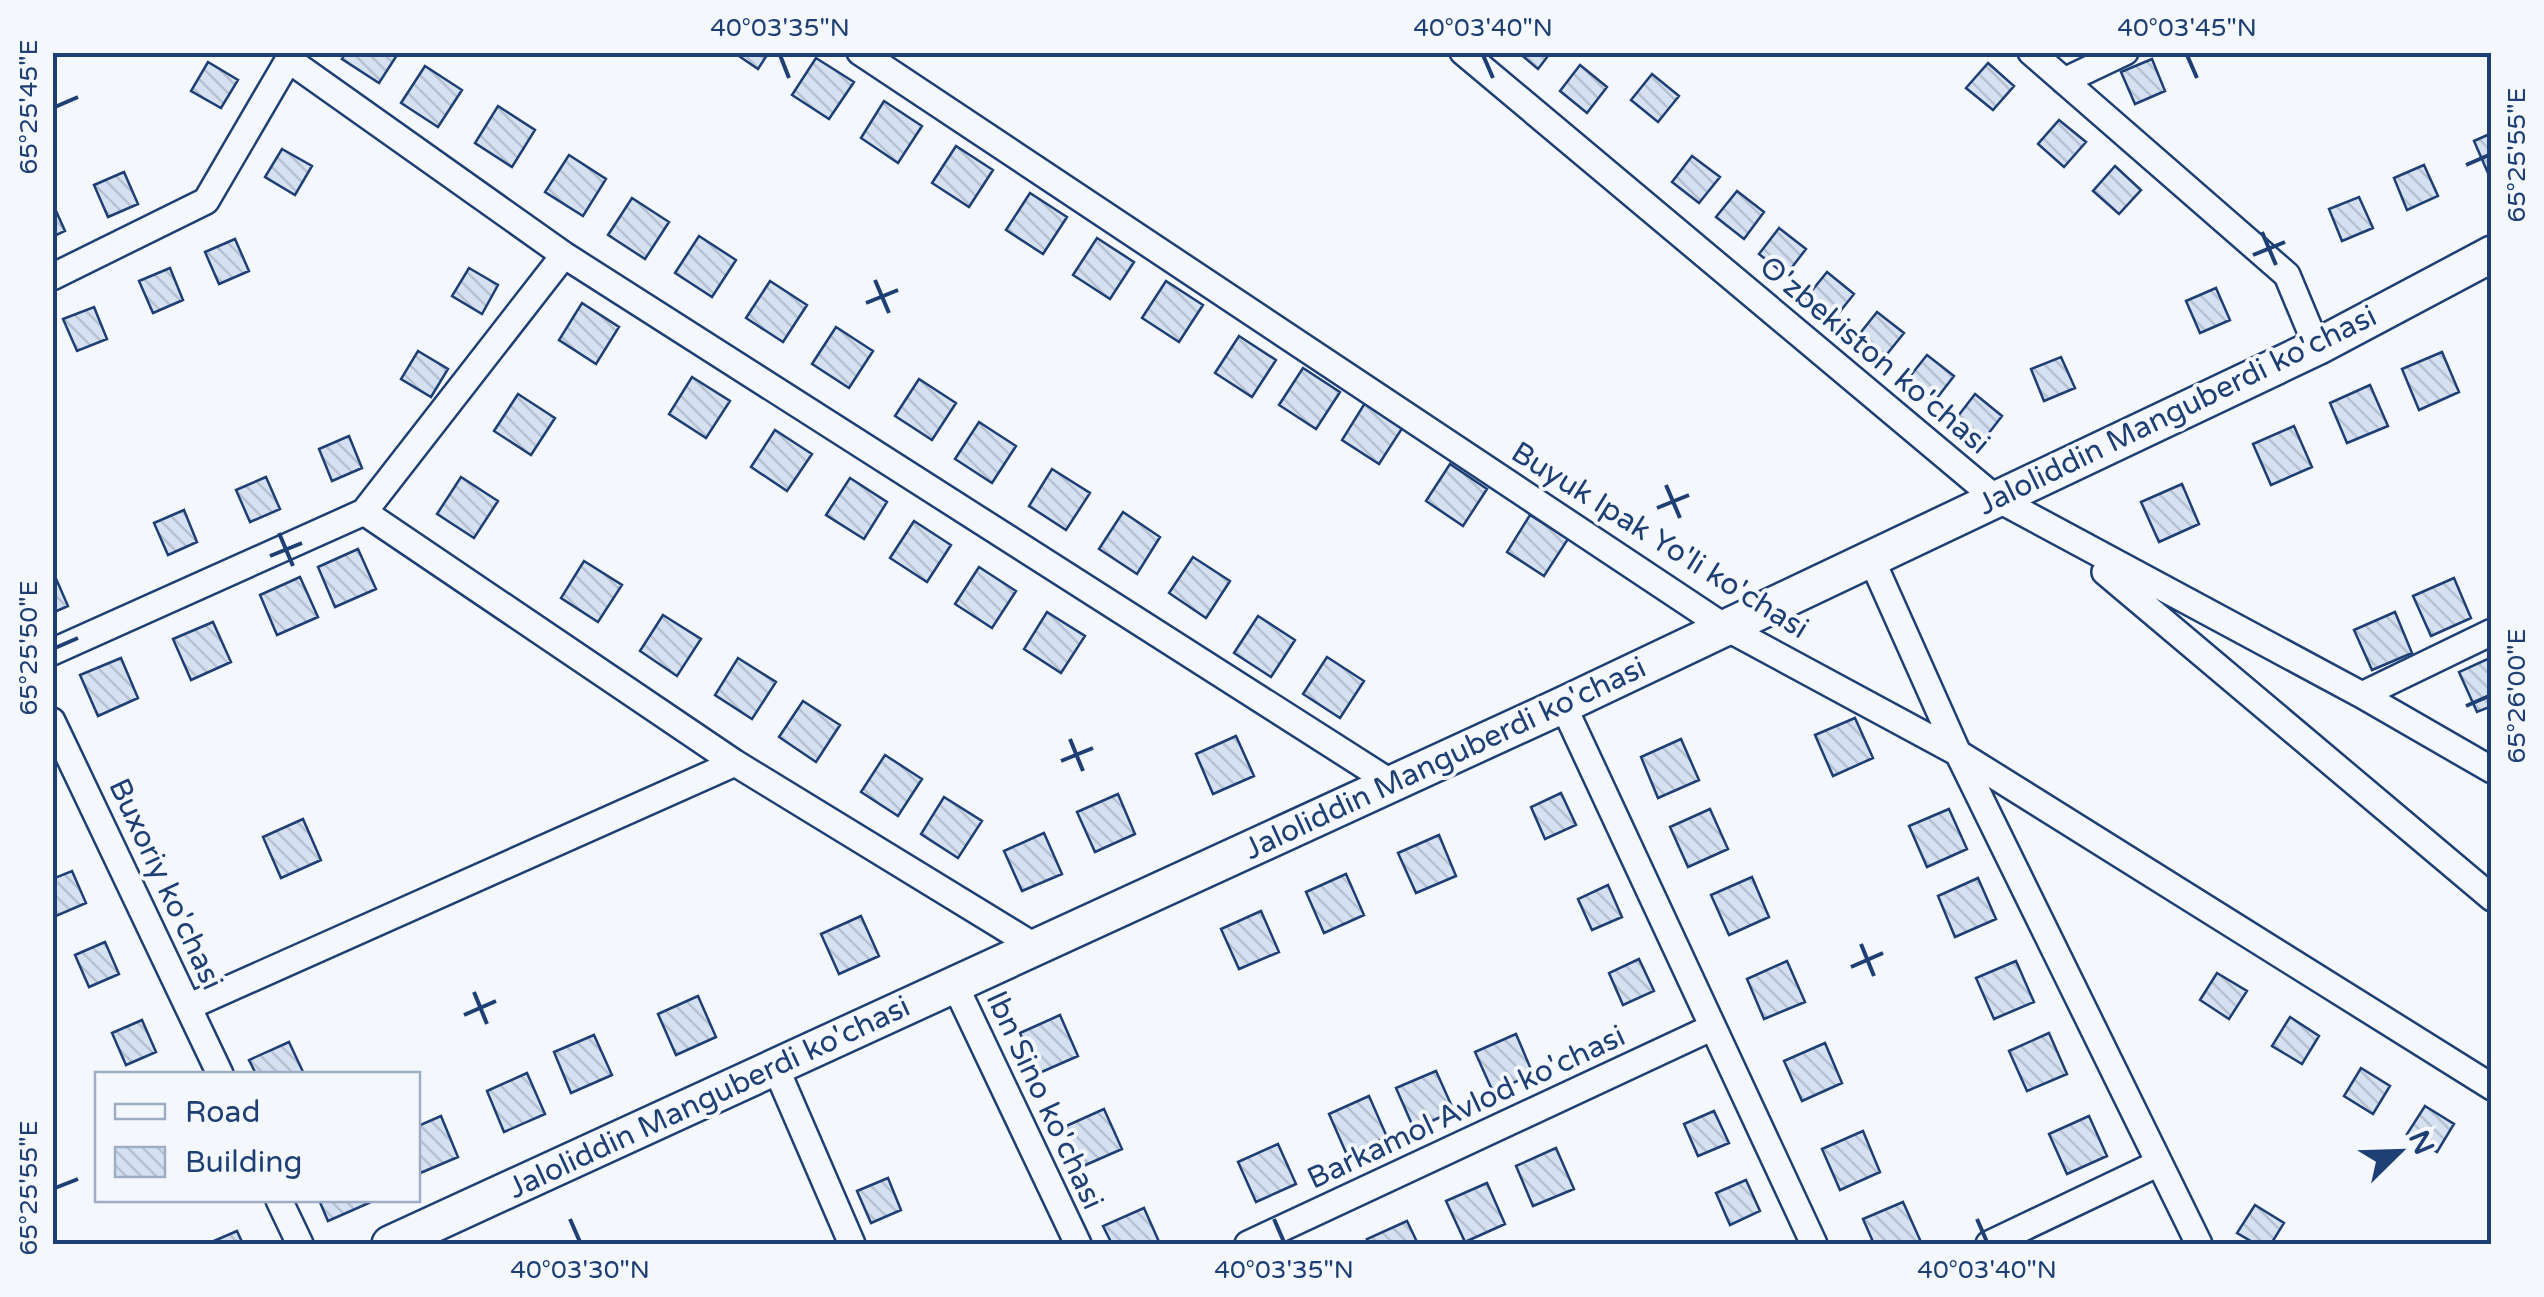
<svg xmlns="http://www.w3.org/2000/svg" width="2544" height="1297" viewBox="0 0 2544 1297" font-family="'Varela Round',sans-serif">
	<style>
		.building { fill: url(#building-back-hatch); stroke: #1d3f73; stroke-width: 2.5 }
		.lines { fill: none; stroke-linecap: round; stroke-linejoin: round }
		.street-casing { stroke: #1d3f73; stroke-width: 30 }
		.secondary-casing { stroke: #1d3f73; stroke-width: 40 }
		.street { stroke: #f4f7fb; stroke-width: 25 }
		.secondary { stroke: #f4f7fb; stroke-width: 35 }
		.ticks { fill: none; stroke: #1d3f73; stroke-width: 4 }
		.labels { text-anchor: middle; stroke-width: 8; stroke-linejoin: round; paint-order: stroke }
		.street-label { font-size: 30px; fill: #1d3f73; stroke: #f4f7fb }
		.neatline { fill: none; stroke: #1d3f73; stroke-width: 4 }
		.ticks-label { font-size: 25px; text-anchor: middle; fill: #1d3f73 }
	</style>
	<defs>
		<pattern id="building-back-hatch" width="6" height="6" patternUnits="userSpaceOnUse" patternTransform="scale(2.5)"><rect width="6" height="6" fill="#d5e0f0"/><path d="M-1 5l2 2M0 0l6 6M5-1l2 2" fill="none" stroke="#b6c1d1"/></pattern>
	</defs>
	<rect width="100%" height="100%" fill="#f4f7fb"/>
	<path class="building" d="M346,52H399L379,83L342,59Z
		M733,52H769L758,69Z
		M1518,52H1551L1538,69Z
		M816,58L854,82L829,119L792,95Z
		M2152,59L2165,91L2135,104L2121,72Z
		M208,62L238,80L221,108L191,91Z
		M1988,63L2014,86L1993,110L1966,88Z
		M1580,65L1607,87L1587,113L1560,91Z
		M425,66L462,90L438,127L401,103Z
		M1652,74L1679,96L1658,122L1631,100Z
		M884,101L922,126L898,163L861,138Z
		M498,106L535,130L512,167L475,143Z
		M2059,120L2086,142L2064,167L2038,144Z
		M2492,133V171L2488,173L2474,141Z
		M956,146L993,170L969,207L932,183Z
		M282,149L312,166L295,195L265,177Z
		M569,155L606,179L583,216L545,192Z
		M1692,156L1720,177L1699,203L1672,182Z
		M2424,165L2438,196L2407,210L2394,178Z
		M2115,166L2141,190L2119,214L2093,191Z
		M124,172L138,204L108,217L94,185Z
		M1737,191L1764,212L1744,239L1716,217Z
		M1030,193L1067,217L1043,254L1006,230Z
		M2359,197L2373,228L2342,241L2329,209Z
		M632,198L669,222L645,259L608,235Z
		M52,202L65,231L52,237Z
		M1779,228L1806,249L1786,275L1759,254Z
		M699,236L736,260L712,297L675,273Z
		M1097,238L1134,262L1110,299L1073,275Z
		M235,239L249,271L219,284L205,252Z
		M170,268L183,300L153,313L139,281Z
		M469,268L498,285L482,314L452,296Z
		M1827,272L1854,294L1834,319L1806,298Z
		M770,281L807,305L783,342L746,318Z
		M1166,281L1203,305L1179,342L1142,318Z
		M2216,288L2230,320L2200,333L2186,301Z
		M582,303L619,327L596,364L559,340Z
		M94,307L107,339L77,351L63,319Z
		M1877,312L1904,333L1883,359L1857,337Z
		M836,327L873,351L849,388L812,364Z
		M1239,336L1276,360L1252,397L1215,373Z
		M418,351L448,369L431,397L401,379Z
		M2442,352L2459,392L2419,410L2402,369Z
		M1927,355L1954,376L1934,402L1907,380Z
		M2061,357L2075,388L2044,401L2031,369Z
		M1303,368L1340,392L1316,429L1279,405Z
		M692,377L730,401L706,438L669,414Z
		M919,379L956,403L932,440L895,416Z
		M2370,385L2388,426L2347,443L2330,403Z
		M518,394L555,418L531,455L494,431Z
		M1975,394L2002,416L1982,442L1955,420Z
		M1365,403L1403,427L1379,464L1342,440Z
		M979,422L1016,446L992,483L955,459Z
		M2294,426L2312,467L2271,485L2253,444Z
		M775,430L812,454L787,491L751,467Z
		M349,436L362,468L332,481L319,449Z
		M1450,464L1487,489L1463,526L1426,501Z
		M1052,469L1090,493L1066,530L1029,506Z
		M266,477L280,509L250,522L236,490Z
		M461,477L498,501L474,538L437,514Z
		M850,478L887,502L864,539L826,515Z
		M2182,484L2199,524L2159,542L2141,502Z
		M184,510L197,542L168,555L154,523Z
		M1123,512L1160,537L1137,574L1099,549Z
		M1530,515L1568,539L1544,576L1507,552Z
		M914,521L951,545L927,582L890,558Z
		M358,549L376,589L335,607L318,567Z
		M1193,557L1230,581L1206,618L1169,593Z
		M584,561L622,585L598,622L561,598Z
		M979,567L1016,591L992,628L955,604Z
		M54,574L68,606L52,613V575Z
		M300,577L318,617L277,635L260,595Z
		M2454,578L2471,618L2431,636L2413,596Z
		M1047,612L1085,636L1061,673L1024,649Z
		M2395,612L2412,653L2372,670L2354,630Z
		M663,615L701,639L677,676L640,651Z
		M1258,616L1295,640L1271,677L1234,653Z
		M213,622L231,662L191,680L173,639Z
		M1327,657L1364,681L1340,718L1303,694Z
		M2492,657V706L2477,712L2459,672Z
		M121,658L138,698L98,716L80,675Z
		M738,658L776,682L752,719L715,695Z
		M803,701L840,725L816,762L779,737Z
		M1855,718L1873,758L1833,776L1815,735Z
		M1236,736L1254,776L1213,794L1196,754Z
		M1681,739L1699,780L1658,798L1641,757Z
		M885,755L922,779L898,816L861,792Z
		M1561,793L1576,825L1545,839L1531,807Z
		M1118,794L1135,834L1095,852L1077,812Z
		M944,797L982,821L958,858L921,834Z
		M1710,809L1728,849L1688,867L1670,827Z
		M1949,809L1967,849L1927,867L1909,826Z
		M303,819L321,860L281,878L263,837Z
		M1044,833L1062,874L1022,891L1004,851Z
		M1439,835L1456,876L1416,893L1398,853Z
		M72,871L86,903L56,916L52,879Z
		M1346,874L1364,915L1324,933L1306,892Z
		M1752,877L1769,917L1729,935L1711,895Z
		M1978,878L1996,919L1955,937L1938,896Z
		M1608,885L1622,917L1592,930L1578,899Z
		M1261,911L1279,952L1239,969L1221,929Z
		M861,916L879,956L839,974L821,934Z
		M105,942L119,974L89,987L75,955Z
		M1639,959L1654,991L1623,1005L1609,973Z
		M1787,961L1805,1002L1764,1019L1747,979Z
		M2016,961L2034,1002L1994,1019L1976,978Z
		M2217,973L2247,991L2229,1019L2200,1000Z
		M698,996L716,1037L676,1055L658,1014Z
		M1060,1015L1078,1056L1037,1074L1020,1033Z
		M2290,1017L2319,1036L2302,1064L2272,1046Z
		M142,1020L156,1052L126,1065L112,1033Z
		M2049,1033L2067,1074L2027,1091L2009,1051Z
		M1516,1034L1533,1074L1493,1092L1475,1052Z
		M594,1035L612,1075L571,1093L554,1052Z
		M289,1042L304,1074H256L249,1060Z
		M1825,1043L1842,1083L1802,1101L1784,1061Z
		M2361,1068L2390,1086L2373,1114L2344,1096Z
		M1436,1071L1454,1111L1414,1129L1396,1088Z
		M527,1073L545,1114L504,1132L487,1091Z
		M1369,1096L1387,1137L1347,1155L1329,1114Z
		M2425,1106L2454,1124L2437,1152L2407,1134Z
		M1104,1109L1122,1149L1081,1167L1064,1127Z
		M1714,1111L1729,1143L1698,1156L1684,1124Z
		M441,1116L458,1157L418,1174V1126Z
		M2089,1116L2107,1156L2067,1174L2049,1134Z
		M1863,1131L1880,1172L1840,1190L1822,1149Z
		M1278,1144L1296,1184L1256,1202L1238,1162Z
		M1556,1148L1574,1189L1533,1206L1516,1166Z
		M888,1178L901,1210L871,1223L857,1191Z
		M1746,1180L1760,1211L1730,1225L1716,1193Z
		M1487,1183L1505,1224L1465,1242L1446,1201Z
		M319,1200H367L369,1203L328,1221Z
		M1903,1202L1921,1242L1874,1244L1863,1219Z
		M2255,1205L2284,1223L2271,1244H2256L2237,1233Z
		M1144,1208L1160,1244H1112L1103,1226Z
		M1407,1221L1418,1244H1370L1367,1239Z
		M237,1231L243,1244H207Z"/>
	<g class="lines">
		<g class="street-casing">
			<path id="street" d="M860,52L1723,626L1958,753L2492,1087
				M1463,52L1994,497L2362,695L2492,770
				M2031,52L2287,275L2317,347
				M289,60L564,255L1390,782
				M2064,81L2125,52
				M52,277L206,201L293,52
				M364,512L564,255
				M1871,558L1958,753L2199,1244
				M2105,572L2492,898
				M52,652L364,512L735,763L1039,949
				M2362,695L2492,632
				M1563,705L1814,1244
				M52,721L220,1074
				M954,983L1078,1244
				M188,1007L735,763
				M775,1066L852,1244
				M279,1200L300,1244
				M1248,1244L1711,1028
				M1989,1244L2159,1163"/>
		</g>
		<g class="secondary-casing">
			<path id="secondary" d="M390,1244L1563,705L2317,347L2492,254"/>
		</g>
		<use href="#street" class="street"/>
		<use href="#secondary" class="secondary"/>
	</g>
	<path class="ticks" d="M780,55L789,78M1483,55L1493,78M2187,55L2197,78M55,107L78,97M2466,165L2489,155M2262,232L2276,265M2253,255L2285,242M875,280L889,313M866,303L898,290M1666,485L1680,518M1657,508L1689,495M279,533L293,566M270,556L302,543M55,648L78,638M2466,706L2489,696M1070,739L1083,771M1061,761L1093,748M1861,944L1874,976M1851,967L1883,953M474,992L487,1024M464,1015L496,1001M55,1188L78,1179M570,1219L580,1242M1274,1219L1284,1242M1977,1219L1987,1242"/>
	<g class="labels">
		<g class="street-label">
			<text transform="translate(1875 355) rotate(40)" y="10">O'zbekiston ko'chasi</text>
			<text transform="translate(2177 410) rotate(-26)" y="10">Jaloliddin Manguberdi ko'chasi</text>
			<text transform="translate(1660 540) rotate(32)" y="10">Buyuk Ipak Yo'li ko'chasi</text>
			<text transform="translate(1445 758) rotate(-25)" y="10">Jaloliddin Manguberdi ko'chasi</text>
			<text transform="translate(166 884) rotate(65)" y="10">Buxoriy ko'chasi</text>
			<text transform="translate(709 1097) rotate(-25)" y="10">Jaloliddin Manguberdi ko'chasi</text>
			<text transform="translate(1045 1100) rotate(65)" y="10">Ibn Sino ko'chasi</text>
			<text transform="translate(1466 1107) rotate(-25)" y="10">Barkamol Avlod ko'chasi</text>
		</g>
	</g>
	<rect width="2544" height="1297" fill="none" stroke="#f4f7fb" stroke-width="110"/>
	<rect x="95" y="1072" width="325" height="130" fill="#f4f7fb" stroke="#9eadc5" stroke-width="2.5"/>
	<rect x="115" y="1104" width="50" height="15" fill="#f4f7fb" stroke="#9eadc5" stroke-width="2.5"/>
	<text x="185" y="1122" font-size="30" fill="#1d3f73">Road</text>
	<rect x="115" y="1147" width="50" height="30" fill="url(#building-back-hatch)" stroke="#9eadc5" stroke-width="2.5"/>
	<text x="185" y="1172" font-size="30" fill="#1d3f73">Building</text>
	<g transform="translate(2399 1152) rotate(67)" stroke="#f4f7fb" stroke-width="8" paint-order="stroke">
	<path d="M0-8L18 38L0 25L-18 38Z" fill="#1d3f73"/>
	<text y="-15" font-size="28" font-weight="bold" text-anchor="middle" fill="#1d3f73">N</text>
	</g>
	<rect x="55" y="55" width="2434" height="1187" class="neatline"/>
	<g class="ticks-label">
		<text x="780" y="36">40°03'35"N</text>
		<text x="1483" y="36">40°03'40"N</text>
		<text x="2187" y="36">40°03'45"N</text>
		<text transform="translate(28 107) rotate(-90)" y="9">65°25'45"E</text>
		<text transform="translate(2516 155) rotate(-90)" y="9">65°25'55"E</text>
		<text transform="translate(28 648) rotate(-90)" y="9">65°25'50"E</text>
		<text transform="translate(2516 696) rotate(-90)" y="9">65°26'00"E</text>
		<text transform="translate(28 1188) rotate(-90)" y="9">65°25'55"E</text>
		<text x="580" y="1278">40°03'30"N</text>
		<text x="1284" y="1278">40°03'35"N</text>
		<text x="1987" y="1278">40°03'40"N</text>
	</g>
</svg>
